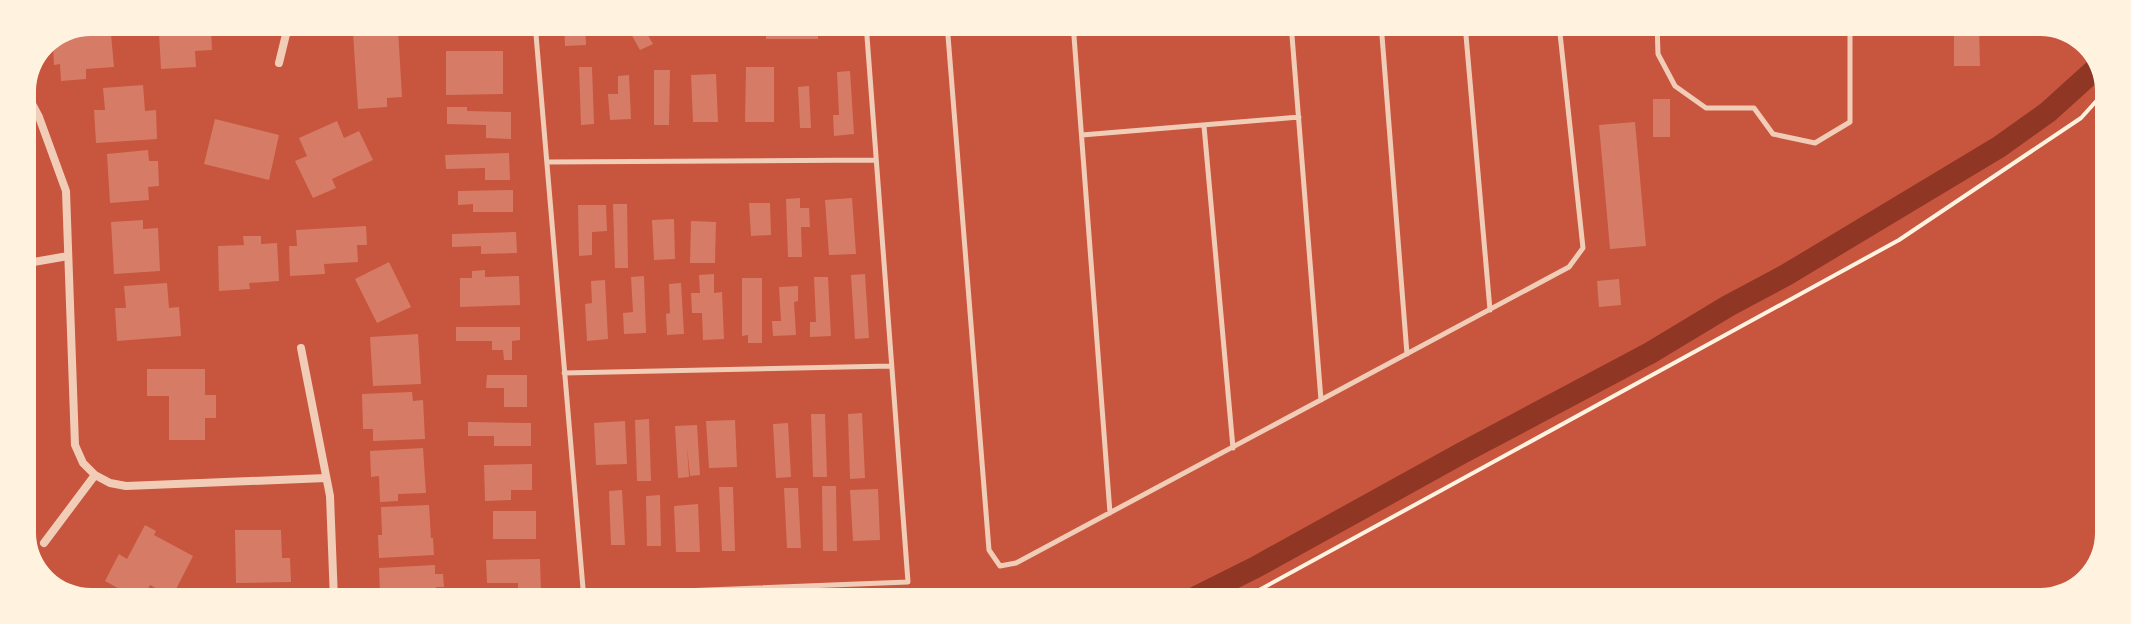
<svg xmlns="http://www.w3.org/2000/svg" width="2131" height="624" viewBox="0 0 2131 624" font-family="'Sofia Sans Condensed',sans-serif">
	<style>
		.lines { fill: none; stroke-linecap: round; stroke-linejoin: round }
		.canal { stroke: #8f3625; stroke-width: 22 }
		.building { fill: #d67c66 }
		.path { stroke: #fff3e0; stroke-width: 4 }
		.service { stroke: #f1ccb7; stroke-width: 5 }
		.minor { stroke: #f1ccb7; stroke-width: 8 }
	</style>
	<rect width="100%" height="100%" fill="#c8553d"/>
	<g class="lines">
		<path class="canal" d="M1188,601L1256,567L1462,453L1650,353L1728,306L1786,275L1999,147L2048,112L2100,65"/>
	</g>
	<path class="building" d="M91,22H104L105,35L111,34L114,67L86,69V79L61,81L60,64L54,65L53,47L57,46L56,36Z
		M166,22H217L218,29L211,30L212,50L195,51L196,67L161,69L159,33H166Z
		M340,22H384V25L340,27Z
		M438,22H497L498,30L438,32Z
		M564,23H585L586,45L565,46Z
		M625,23H641L653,44L640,50Z
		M1979,25L1980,66H1954V26Z
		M766,26H818V39H766Z
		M398,29L402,97L387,98V107L358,109L353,33Z
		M446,51H503V94L446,95Z
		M579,67H592L594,124L581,125Z
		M746,67H774V122H745Z
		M654,70H670L669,125H654Z
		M850,71L854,134L834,136L833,115H839L837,72Z
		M716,74L718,122H693L691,75Z
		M629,75L631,119L610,120L608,94H618V76Z
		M143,85L145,111L156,110L157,139L96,143L94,110H105L103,88Z
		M809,86L811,128H800L798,87Z
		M1653,99H1670V137H1653Z
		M447,107H467V111L511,112V139L486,138V125L447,124Z
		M215,119L279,135L269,180L204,164Z
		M337,121L344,138L359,131L373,160L332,179L336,188L313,198L295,161L307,156L299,138Z
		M1635,122L1646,246L1610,249L1599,125Z
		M148,150L149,161H158L159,186L148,187L149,200L110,203L107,154Z
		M509,153L510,180H485V168L446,169L445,155Z
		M513,190V212H473V204L458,205V191Z
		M800,198V208H809L810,227H801L802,257H788L786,199Z
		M852,198L856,254L829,255L825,200Z
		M749,203H770L771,235L751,236Z
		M613,204H627L628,268H615Z
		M578,205H606L607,231L592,232V255L579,256Z
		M674,219L675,259L654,260L652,220Z
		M143,220V229L158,228L160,271L114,274L111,222Z
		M691,221L716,222L715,263H690Z
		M366,226L367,245H357L358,262L324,264L325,274L290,276L289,246H297L296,230Z
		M516,232L517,253L481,254V246L452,247V234Z
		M243,236H261V244L277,243L279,281L249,283L250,289L219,291L218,246L244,245Z
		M389,262L411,307L377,323L355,279Z
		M485,270V277L519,276L520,305L460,307V278H472V271Z
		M714,274V293L722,292L724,339L703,340L702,313H692L691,293H700L699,275Z
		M865,274L869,338L855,339L851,275Z
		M644,276L646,333L624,334L623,313L633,312L631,277Z
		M814,277H828L831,336L810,337V322H816Z
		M742,278H762V343H748V335L742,336Z
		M1619,279L1621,305L1599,307L1597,281Z
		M605,280L608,339L587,341L585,304L592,303L591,281Z
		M167,283L169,308L179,307L181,336L117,341L115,308H126L124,286Z
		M681,283L684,334L667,335L666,314L670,313L669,284Z
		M798,286V301L794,302L796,335L773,336L772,321H781L779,287Z
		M456,327H520V340L512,341V360H504L503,350H492V341H456Z
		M418,334L421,384L373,386L370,337Z
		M147,369H205V395H216V418H205V440H169V396H147Z
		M487,375H527V407H504V388H486Z
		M412,392L413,401L423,400L425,439L373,441V429H363L362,394Z
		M862,413L865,478L850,479L848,414Z
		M811,414H825L827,477H813Z
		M649,419L651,481H637L635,420Z
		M735,420L737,467L709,468L706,421Z
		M625,421L627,464L596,465L594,423Z
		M468,422L531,423V446H494V436H468Z
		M788,423L791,477L776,478L773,424Z
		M697,425L700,475L690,476L687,446L689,477L678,478L675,426Z
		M423,448L426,493L398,494V501L380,502L379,476L371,477L370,451Z
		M532,464V490H511V500L485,501L484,465Z
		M822,486H836L837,551H823Z
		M719,487H733L735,551H722Z
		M784,488H798L801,548H787Z
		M878,489L880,540L853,541L850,490Z
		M622,490L625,545H611L609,491Z
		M660,495L661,546H647L646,496Z
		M698,504L700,552H676L674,506Z
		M429,505L431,538H433L434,555L379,558L378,535H382L381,507Z
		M493,511H536V539H493Z
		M145,525L156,531L154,535L193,556L172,597L150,585L144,597L130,589L127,593L105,581L119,554L127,559Z
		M235,530H281L282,558H290L291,582L236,583Z
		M540,559L541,592H518V583H487L486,560Z
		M435,565V574H443L444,587H436L437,600H410L409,592L380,593L379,568Z
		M283,595V600H232V596Z"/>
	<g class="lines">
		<path class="path" d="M1239,601L1899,240L2081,118L2109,87"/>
		<path class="service" d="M535,23L584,600
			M947,23L989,550L1000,566L1016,563L1569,267L1583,248L1559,24
			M1073,23L1110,513
			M1291,23L1321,400
			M1381,23L1407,354
			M1465,24L1490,310
			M1657,24L1658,54L1675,86L1706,108H1754L1773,134L1815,143L1850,122V24
			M1204,126L1233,448
			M1082,135L1299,117
			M547,162L876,160
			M564,373L891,366
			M583,595L908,582L866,23"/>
		<path class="minor" d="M279,63L289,22
			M23,87L39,117L66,191L75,445L83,463L95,475L44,543
			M22,264L68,256
			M301,348L330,496L334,600
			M95,475L110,483L126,486L326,478"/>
	</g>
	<path d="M0 0H2131V624H0ZM91 36H2040A55 55 0 0 1 2095 91V533A55 55 0 0 1 2040 588H91A55 55 0 0 1 36 533V91A55 55 0 0 1 91 36Z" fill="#fff3e0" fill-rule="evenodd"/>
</svg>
